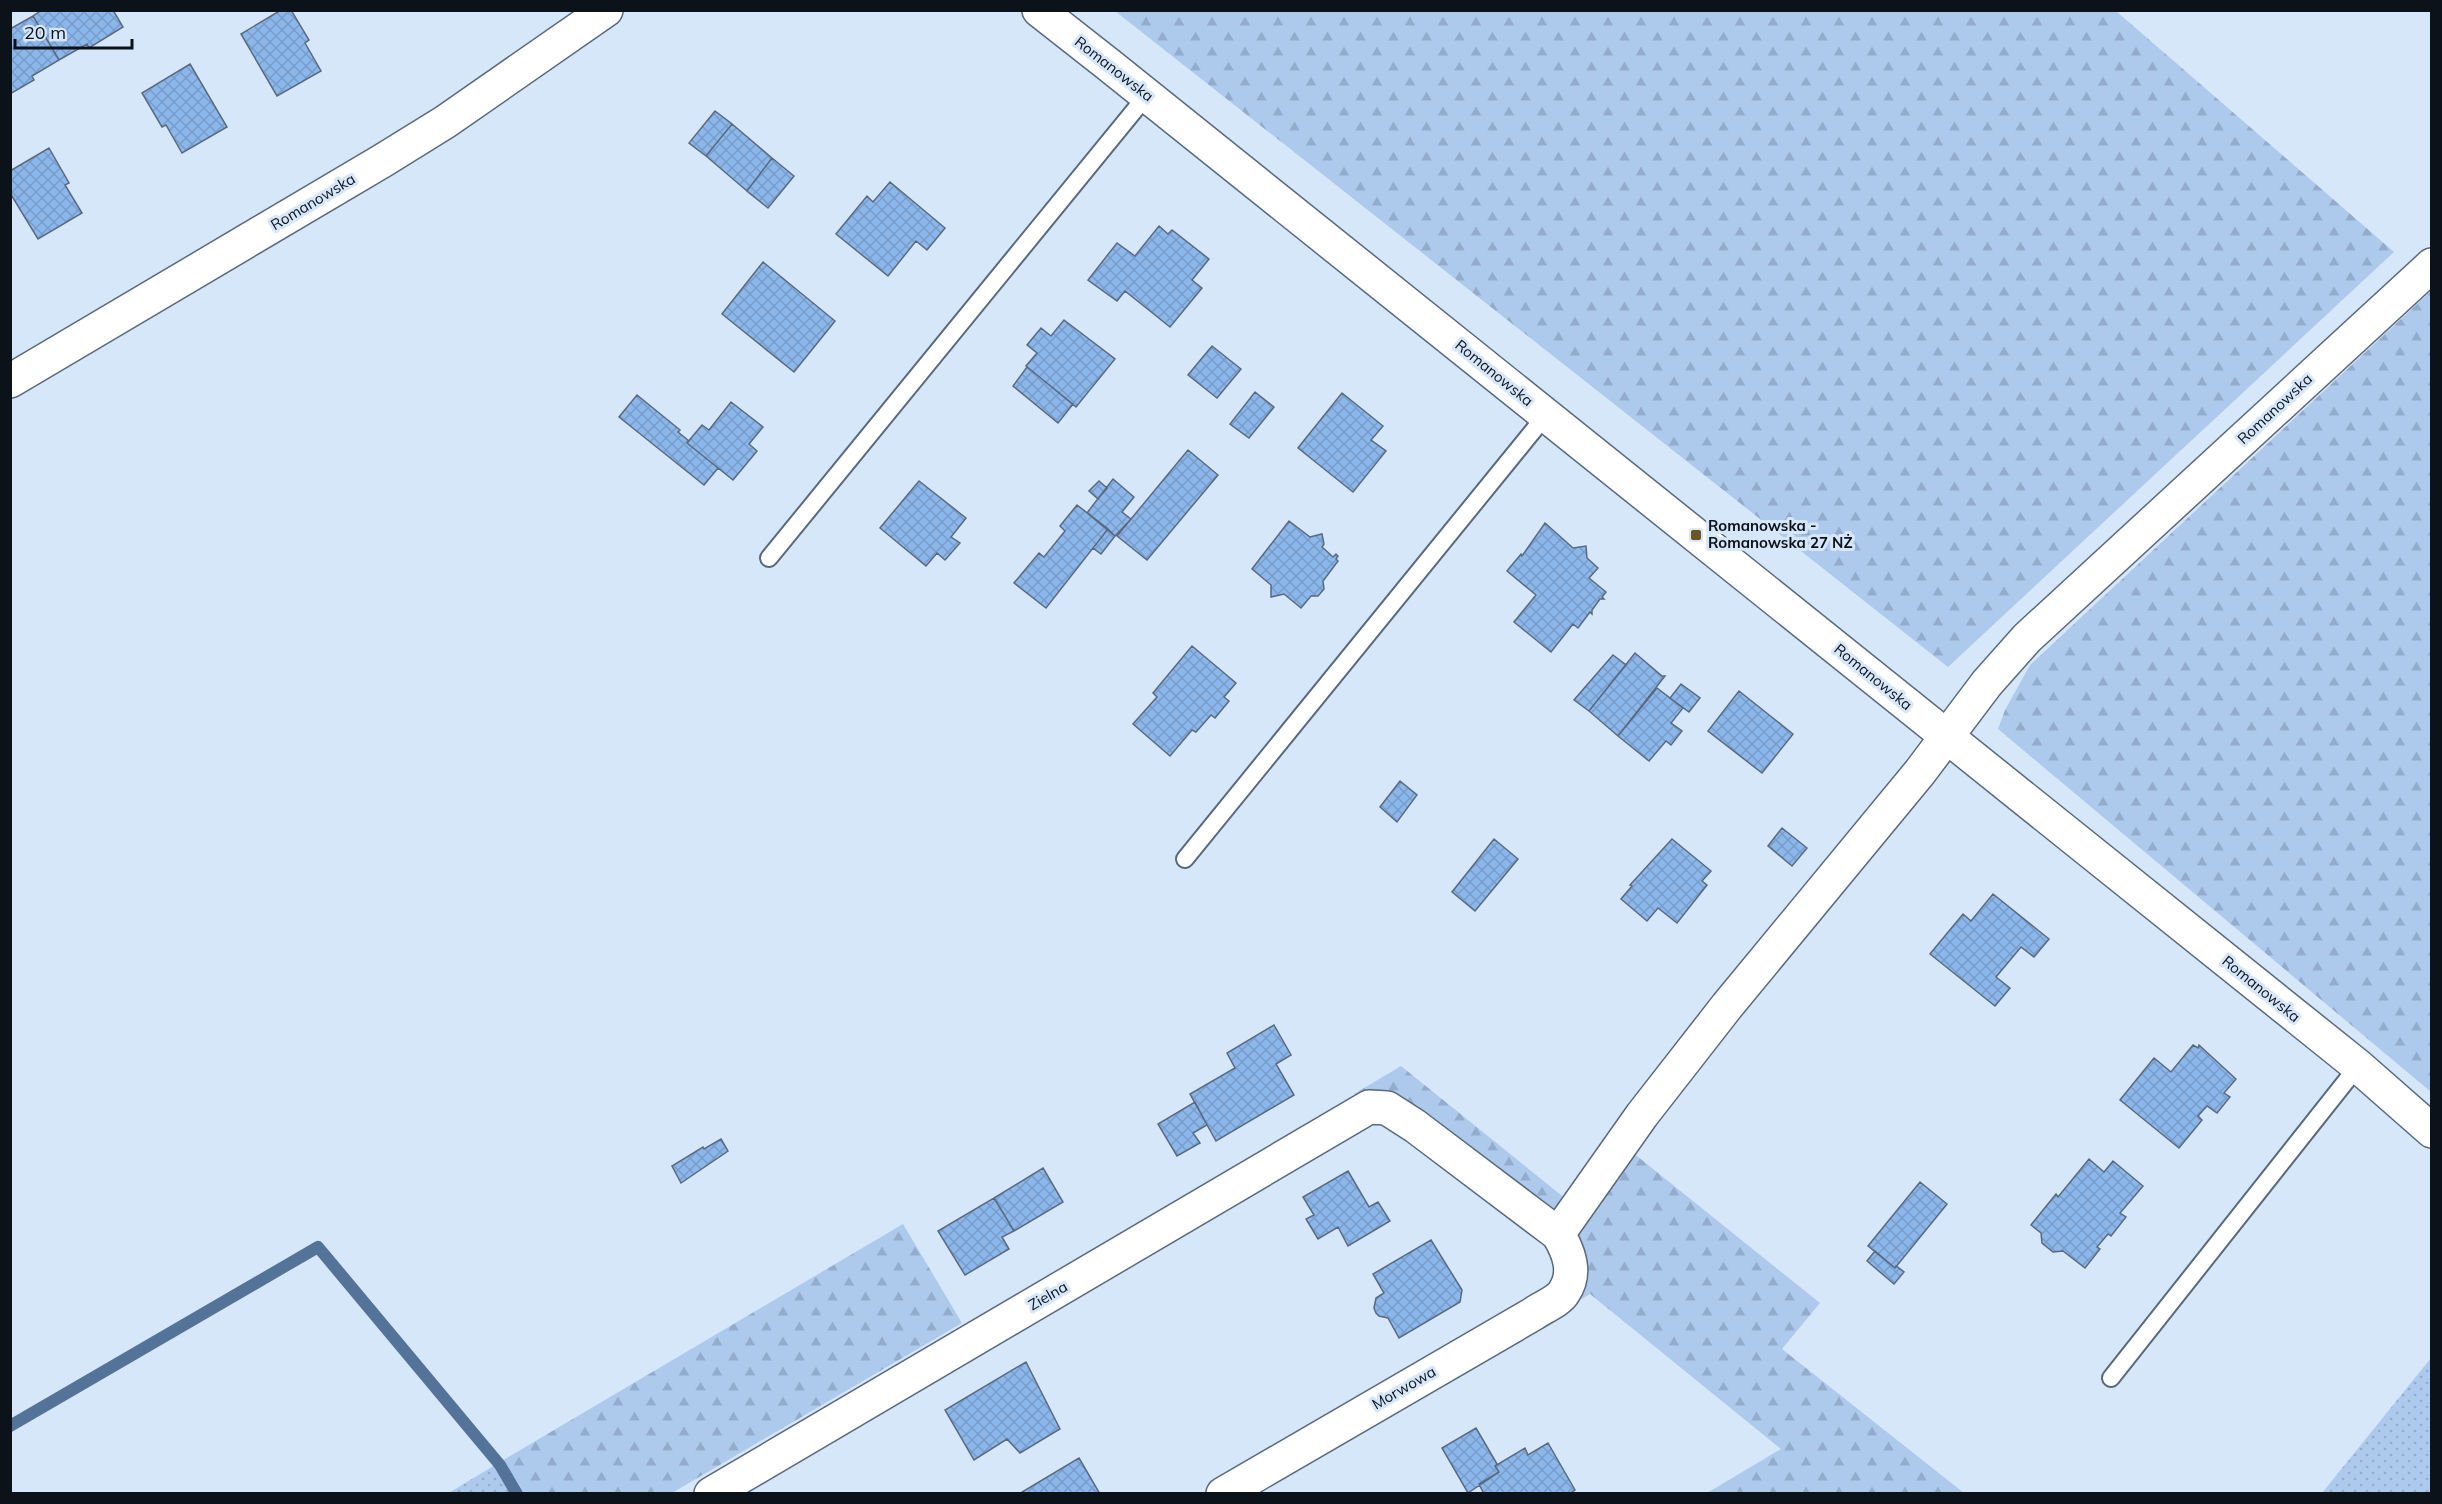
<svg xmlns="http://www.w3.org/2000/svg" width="2442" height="1504" viewBox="0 0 2442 1504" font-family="Mulish,sans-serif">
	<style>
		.grass { fill: url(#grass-dots) }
		.forest { fill: url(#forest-firs) }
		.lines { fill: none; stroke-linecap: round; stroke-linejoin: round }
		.stream { stroke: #547399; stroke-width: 12 }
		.building { fill: url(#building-cross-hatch); stroke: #596a80; stroke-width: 1.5 }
		.service-casing { stroke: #596a7f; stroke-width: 20 }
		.minor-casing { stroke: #596a7f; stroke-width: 36 }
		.tertiary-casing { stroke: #596a7f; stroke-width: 36 }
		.service { stroke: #fff; stroke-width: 16 }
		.minor { stroke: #fff; stroke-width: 33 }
		.tertiary { stroke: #fff; stroke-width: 33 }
		.poi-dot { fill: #695624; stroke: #d7e7fa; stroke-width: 2 }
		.labels { text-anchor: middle; stroke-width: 6; stroke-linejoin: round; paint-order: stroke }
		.street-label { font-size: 15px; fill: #0b121a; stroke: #d7e7fa }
		.poi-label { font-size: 15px; font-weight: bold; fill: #0b121a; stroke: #d7e7fa; text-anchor: start }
	</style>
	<defs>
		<pattern id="grass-dots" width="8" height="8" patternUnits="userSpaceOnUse" patternTransform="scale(1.5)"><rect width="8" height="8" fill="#adcaed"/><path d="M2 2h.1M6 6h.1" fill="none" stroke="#94accb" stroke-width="1.8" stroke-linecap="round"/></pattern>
		<pattern id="forest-firs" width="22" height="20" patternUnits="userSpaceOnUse" patternTransform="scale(1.5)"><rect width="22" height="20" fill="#adcaed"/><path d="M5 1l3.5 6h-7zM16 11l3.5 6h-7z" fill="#94accb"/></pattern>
		<pattern id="building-cross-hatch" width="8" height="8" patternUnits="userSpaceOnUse" patternTransform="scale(1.5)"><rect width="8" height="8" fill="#8cb7eb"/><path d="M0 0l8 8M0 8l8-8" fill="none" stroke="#779cc9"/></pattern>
	</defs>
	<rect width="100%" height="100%" fill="#d7e7fa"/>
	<path class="grass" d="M2431,1358V1493H2322Z
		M500,1462L527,1493L447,1494Z"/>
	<path class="forest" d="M1115,11H2116L2394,252L1948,667Z
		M2430,292H2432L2431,1092L1998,729L2005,710L2030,665Z
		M1401,1066L1577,1208L1622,1144L1820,1303L1782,1349L1964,1493H1707L1781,1449L1590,1294L1566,1308L1568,1250L1354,1094Z
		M903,1224L962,1323L672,1493H527L500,1462Z"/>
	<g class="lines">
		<path class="stream" d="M10,1426L318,1247L500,1465L517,1494"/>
	</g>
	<path class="building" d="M42,10H113L123,27L89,48L87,44L59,60L33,16Z
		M281,10H291L309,40L305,43L321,71L277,96L241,34Z
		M33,16L59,60L32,76L34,80L10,94V29Z
		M190,64L227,127L182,153L166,125L162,127L142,93Z
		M715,111L732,124L706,156L689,143Z
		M732,124L772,158L747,191L706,156Z
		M49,148L69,183L65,185L82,213L38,239L10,193V171Z
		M772,158L794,176L768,208L747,191Z
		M890,182L945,228L927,250L916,241L888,276L836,234L867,196L873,202Z
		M1159,226L1168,234L1172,230L1209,259L1192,280L1202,288L1170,327L1125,291L1117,301L1088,280L1117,243L1135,256Z
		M763,262L835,321L794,372L722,314Z
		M1064,320L1115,359L1076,407L1026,366L1037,353L1027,345L1041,328L1051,336Z
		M1212,346L1241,369L1217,398L1188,375Z
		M1027,367L1073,404L1058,423L1013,386Z
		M1255,392L1274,407L1249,438L1230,424Z
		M1342,393L1383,426L1371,440L1386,451L1353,492L1298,448Z
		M637,395L680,430L678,432L689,441L687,443L718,468L704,485L619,417Z
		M731,402L763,427L749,444L757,451L733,480L687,443L702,425L709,430Z
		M1188,450L1218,475L1147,560L1117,536Z
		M1113,479L1134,497L1122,512L1131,519L1115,536L1087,513Z
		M919,481L966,518L951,537L960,543L945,560L937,553L926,566L880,528Z
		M1099,481L1107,488L1098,499L1089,491Z
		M1077,505L1108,529L1046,608L1014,583L1039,553L1044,557L1065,531L1060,526Z
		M1289,521L1310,537L1322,534L1324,544L1322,547L1333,557L1336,554L1338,556L1336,559L1338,561L1323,581L1324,589L1318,596H1311L1301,608L1284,594L1271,597V585L1252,569Z
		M1545,523L1573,548L1586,546L1587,558L1598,568L1589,578L1606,592L1602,597L1604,599H1600L1592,610V614L1590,612L1578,628L1573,624L1551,652L1514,622L1536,595L1507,571L1521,554L1522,556Z
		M1108,529L1115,536L1101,554L1093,548Z
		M1192,646L1236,683L1224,697L1229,701L1215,718L1211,715L1196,732L1192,730L1170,756L1133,724L1157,697L1153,693Z
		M1635,653L1662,676H1665L1618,736L1589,711Z
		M1613,655L1626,665L1589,711L1574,700Z
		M1681,684L1700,698L1689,712L1670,698Z
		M1657,688L1683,708L1671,723L1682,731L1671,745L1666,741L1649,761L1618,736Z
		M1739,691L1793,734L1762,773L1708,731Z
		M1400,781L1417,795L1397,822L1380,807Z
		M1782,828L1807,848L1792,866L1768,846Z
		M1494,839L1518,859L1475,911L1452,892Z
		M1672,839L1711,871L1702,881L1707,885L1677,923L1658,908L1647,921L1621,899L1632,886L1630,885Z
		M1993,894L2049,939L2034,957L2021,947L1996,977L2010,988L1995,1006L1930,954L1963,914L1971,921Z
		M1274,1025L1291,1055L1276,1064L1294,1095L1216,1141L1190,1094L1235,1068L1227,1053Z
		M2193,1045L2198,1048L2199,1045L2236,1079L2224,1093L2230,1097L2217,1113L2207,1106L2198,1116L2202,1120L2179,1148L2120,1100L2154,1058L2171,1072Z
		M1195,1102L1207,1125L1193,1133L1200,1143L1177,1156L1158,1124Z
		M721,1139L728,1151L681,1183L672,1166L703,1147L704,1149Z
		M2089,1159L2104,1172L2113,1161L2143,1186L2120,1213L2126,1217L2111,1236L2108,1234L2097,1247L2100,1249L2085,1268L2063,1251L2053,1252L2042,1243L2041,1233L2031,1225L2056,1194L2058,1197Z
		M1043,1168L1063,1202L1014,1231L994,1198Z
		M1348,1171L1369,1207L1378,1202L1390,1221L1348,1246L1338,1227L1318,1239L1306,1219L1314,1215L1303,1197Z
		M1920,1182L1947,1204L1895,1268L1868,1246Z
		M994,1198L1014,1231L1002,1237L1009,1249L965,1275L938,1231Z
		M1431,1240L1462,1290L1460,1302L1399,1338L1388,1318L1379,1316L1376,1313L1374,1308L1376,1298L1384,1293L1373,1274Z
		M1875,1251L1895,1268L1896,1266L1904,1272L1894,1284L1867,1261Z
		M1026,1362L1060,1429L1020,1453L1007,1439L974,1460L945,1410Z
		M1476,1428L1497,1464L1495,1466L1499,1472L1468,1493L1442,1448Z
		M1548,1443L1575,1490L1569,1494H1484L1479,1484L1499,1472L1495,1466L1525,1448L1528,1455Z
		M1079,1458L1100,1494H1023L1022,1492Z"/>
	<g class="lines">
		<g class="service-casing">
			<path id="service" d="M769,558L1147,95
				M1185,859L1546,415
				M2111,1378L2358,1066"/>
		</g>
		<g class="minor-casing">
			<path id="minor" d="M1558,1234L1642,1115L1727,1006L1920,772L1987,683L2027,638L2432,265
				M711,1494L1369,1107L1387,1108L1415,1126L1558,1234C1569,1252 1577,1273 1564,1292C1559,1301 1541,1308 1533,1314L1223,1494"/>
		</g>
		<g class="tertiary-casing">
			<path id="tertiary" d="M1039,10L1109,65L2358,1066L2432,1131
				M10,381L382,161L445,122L606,10"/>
		</g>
		<use href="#service" class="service"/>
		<use href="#minor" class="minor"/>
		<use href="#tertiary" class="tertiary"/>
	</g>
	<rect class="poi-dot" x="1690" y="529" width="12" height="12" rx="3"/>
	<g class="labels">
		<g class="street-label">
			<text transform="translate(1114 69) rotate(38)" y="5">Romanowska</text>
			<text transform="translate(313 202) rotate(-31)" y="5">Romanowska</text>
			<text transform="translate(1494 373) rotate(39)" y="5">Romanowska</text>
			<text transform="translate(2275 409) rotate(-43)" y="5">Romanowska</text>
			<text transform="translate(1873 677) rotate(39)" y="5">Romanowska</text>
			<text transform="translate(2261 989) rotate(39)" y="5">Romanowska</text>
			<text transform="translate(1048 1296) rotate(-30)" y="5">Zielna</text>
			<text transform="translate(1404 1388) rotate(-30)" y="5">Morwowa</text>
		</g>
		<g class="poi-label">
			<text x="1708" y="531">Romanowska -<tspan x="1708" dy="17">Romanowska 27 NŻ</tspan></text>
		</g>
	</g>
	<rect width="2442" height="1504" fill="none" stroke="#0b121a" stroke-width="24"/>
	<path d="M15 39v9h117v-9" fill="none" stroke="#0b121a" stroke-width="3"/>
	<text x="24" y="39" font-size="18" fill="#0b121a" stroke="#d7e7fa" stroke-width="4.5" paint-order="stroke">20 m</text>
</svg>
